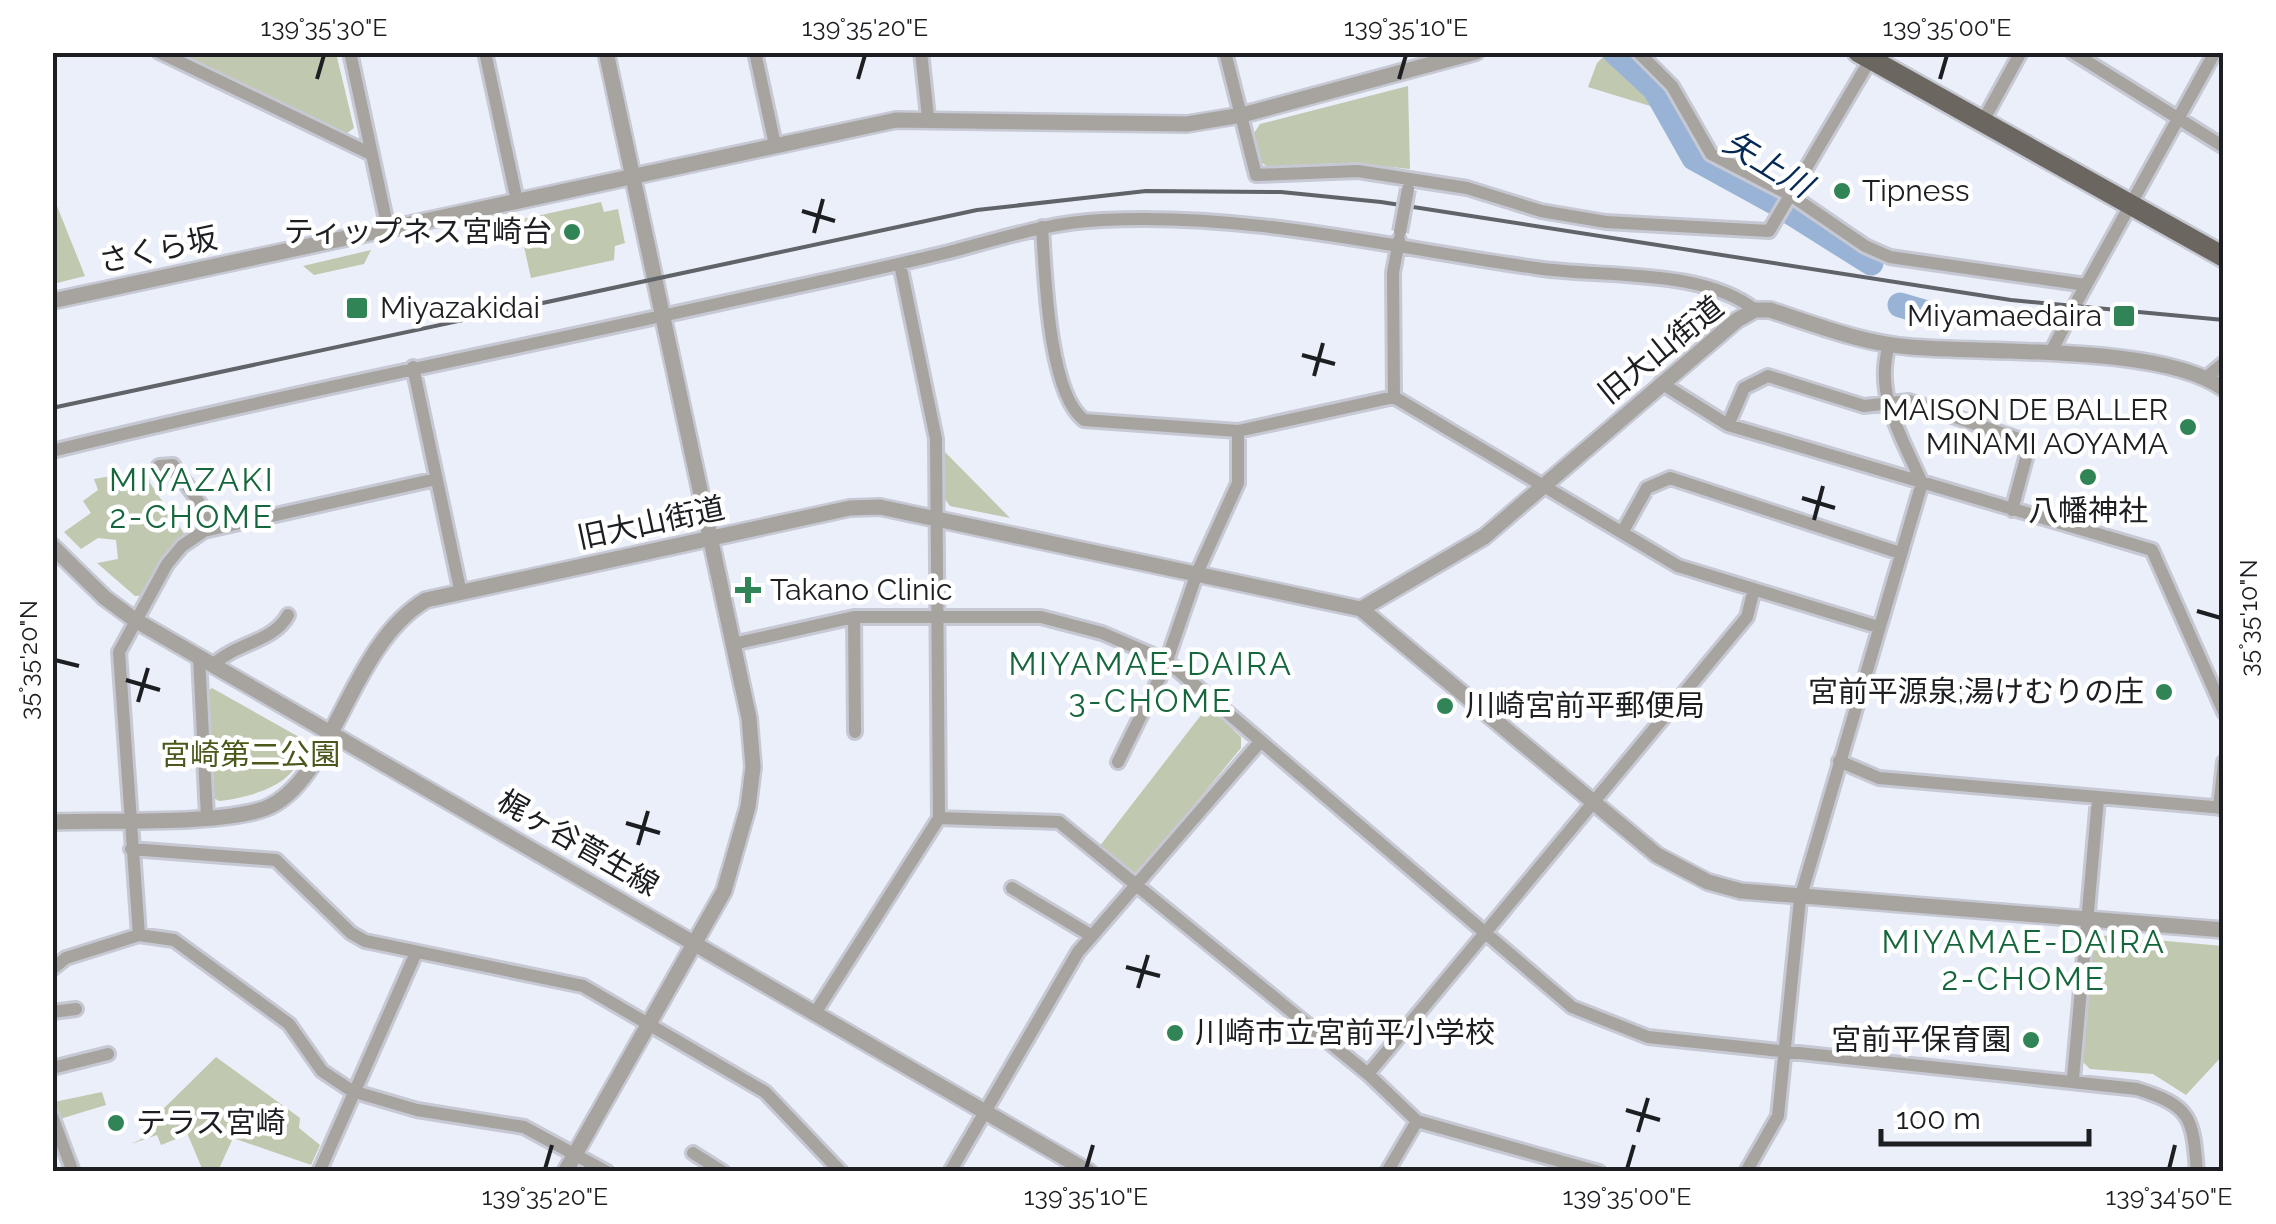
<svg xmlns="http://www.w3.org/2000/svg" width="2276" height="1224" viewBox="0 0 2276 1224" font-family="Raleway,'Noto Sans JP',sans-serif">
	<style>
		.green { fill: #c0c8af }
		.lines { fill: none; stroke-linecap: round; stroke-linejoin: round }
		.river { stroke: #99b3d6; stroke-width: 25 }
		.minor-casing { stroke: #c6c9d3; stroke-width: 18 }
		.tertiary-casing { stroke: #c6c9d3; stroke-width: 20 }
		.primary-casing { stroke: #c6c9d3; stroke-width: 25 }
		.minor { stroke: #a7a4a0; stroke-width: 12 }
		.tertiary { stroke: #a7a4a0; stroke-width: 15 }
		.primary { stroke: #6b665f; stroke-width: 20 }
		.rail { stroke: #606368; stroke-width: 4 }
		.minor-bridge-casing { stroke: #c6c9d3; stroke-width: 18; stroke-linecap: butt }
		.minor-bridge { stroke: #a7a4a0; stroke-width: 12 }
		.ticks { fill: none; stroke: #1c1e21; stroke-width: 4 }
		.poi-dot { fill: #318456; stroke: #fff; stroke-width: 4 }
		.labels { text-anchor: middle; stroke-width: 9; stroke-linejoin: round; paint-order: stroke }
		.poi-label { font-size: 30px; fill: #1c1e21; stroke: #fff; text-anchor: start }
		.street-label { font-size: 30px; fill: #1c1e21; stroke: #fff }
		.park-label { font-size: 30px; fill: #4a591b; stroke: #fff }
		.water-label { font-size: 32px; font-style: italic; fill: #042954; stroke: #fff }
		.neighbourhood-label { font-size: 32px; letter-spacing: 2.5px; fill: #16663d; stroke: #fff }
		.neatline { fill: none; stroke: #1c1e21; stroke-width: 4 }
		.ticks-label { font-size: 25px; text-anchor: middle; fill: #1c1e21 }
	</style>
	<rect width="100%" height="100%" fill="#ebeffa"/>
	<path class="green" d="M175,53H336L354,128L346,134Z
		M1607,53L1653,91L1660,109L1588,87L1597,63Z
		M1408,86L1410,169L1353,163L1272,169L1262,163L1254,133L1260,124Z
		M53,196L85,276L53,284H52Z
		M601,202L604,212L618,209L625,243L615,246L614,260L531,278L518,220Z
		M371,250L364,264L314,275L303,266Z
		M944,451L1010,518L950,506L944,498Z
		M147,470L150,483L185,535L145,595L135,596L97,563L118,559L116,540L98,538L81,549L64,532L91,513L83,501L98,490L94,479Z
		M212,688L299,737C310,783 252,797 219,801L210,796L206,692Z
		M1208,706L1241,737V748L1139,872L1129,873L1099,847Z
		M2098,935L2223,946V1055L2186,1095L2153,1074L2090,1069L2080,1059L2090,942Z
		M216,1057L300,1118L299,1128L320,1145L311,1165L233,1138L218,1171H203L185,1128L174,1133L176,1139L161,1145L157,1135L131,1144L156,1132L152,1120Z
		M102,1092L106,1105L60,1119L54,1102Z"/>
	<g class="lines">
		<path class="river" d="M1615,52L1655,89L1694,158L1774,202L1871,263
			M1900,305L1934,315"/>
		<g class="minor-casing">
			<path id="minor" d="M159,52L371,154
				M350,52L388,229
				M485,52L517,201
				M755,52L775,145
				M921,52L928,117
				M1225,52L1256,175L1358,171L1467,188L1541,211L1606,222L1769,231L1873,55
				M1638,52L1672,86L1711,154L1792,196L1865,246L1890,257L2086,285
				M2072,52L2224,147
				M1983,121L2021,52
				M1042,227C1045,272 1048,393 1084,420L1238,431L1394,397L1678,566L1878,627
				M900,264L936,439L939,818
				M2075,305L2215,52
				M2051,352L2066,323
				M413,367L460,589
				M2207,377L2224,363
				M1661,383L1728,425L2152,550L2224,712
				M1394,397L1393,273L1399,240
				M1728,425L1744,388L1768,376L1864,406L1909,401L2030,443L2012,510
				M52,451C285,394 519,348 753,296C818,282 884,268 949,252C999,239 1050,222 1102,220C1248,212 1393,248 1536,268C1602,278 1703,268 1755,310
				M159,466L173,465L216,527
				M1623,531L1647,488L1670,478L1900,553
				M854,617L855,732
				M733,644L854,617H1041L1102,633L1167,661L1572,1007L1648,1037L2137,1089C2191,1106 2193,1117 2197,1172
				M199,657L207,816
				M213,665C235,643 274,642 288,615
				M1839,761L1879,778L2224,808
				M1118,762L1164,669L1197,573L1238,483V431
				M2219,808L2224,762
				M131,849L276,860L351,933L365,941L583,986L765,1092L841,1172
				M1012,888L1092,936
				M139,935L119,652L167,564L182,546L204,531L436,479
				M52,969L66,958L139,935L174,940L289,1024L322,1071L352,1091L417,1110L524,1127L607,1172
				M817,1010L939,818L1059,822L1368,1074L1417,1121L1599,1172
				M52,1012L76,1009
				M52,1068L108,1054
				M1368,1074L1747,617L1754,589
				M2073,1079L2098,799
				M52,1116L73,1172
				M693,1153L723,1172
				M319,1172L415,955
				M950,1172L1078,952L1260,742
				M1387,1172L1417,1121
				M1746,1172L1778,1116L1800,899L1922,483C1902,437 1874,395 1889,345"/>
		</g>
		<g class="tertiary-casing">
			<path id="tertiary" d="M52,301L896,120L1187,124L1242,115L1476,52
				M52,546L105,598L135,620L1089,1172
				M1361,609L1484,537L1737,320L1755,310H1770C1816,325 1861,343 1910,347C1988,354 2163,344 2224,389
				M52,822C104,820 222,825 266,808C333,781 349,645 426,600L850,508L880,507L1361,609L1657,855L1708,882L1741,891L2224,930
				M565,1172L724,891L748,807L753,767L749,718L606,52"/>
		</g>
		<g class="primary-casing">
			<path id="primary" d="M1858,52L2224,257"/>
		</g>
		<use href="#minor" class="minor"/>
		<use href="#tertiary" class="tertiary"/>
		<use href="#primary" class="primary"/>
		<path class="rail" d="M52,408L977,210L1146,191L1281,192L1381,202L2011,300L2224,320"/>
		<g class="minor-bridge-casing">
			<path id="minor-bridge" d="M1400,232L1408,189"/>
		</g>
		<use href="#minor-bridge" class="minor-bridge"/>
	</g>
	<path class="ticks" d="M317,79L324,55M858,79L865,55M1399,79L1406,55M1940,79L1947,55M802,211L835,221M814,233L823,199M1302,355L1335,364M1314,376L1323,343M1802,498L1835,508M1814,520L1823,486M2197,611L2221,618M55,660L79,666M126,680L160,690M138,702L148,668M626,823L660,833M638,845L648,811M1126,967L1160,976M1138,988L1148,955M1626,1110L1660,1120M1638,1132L1648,1098M545,1169L552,1145M1086,1169L1093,1145M1627,1169L1634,1145M2169,1169L2175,1145"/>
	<g class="poi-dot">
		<circle cx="1842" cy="191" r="10"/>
		<circle cx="572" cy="232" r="10"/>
		<rect x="345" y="296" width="24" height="24" rx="5"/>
		<rect x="2112" y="304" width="24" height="24" rx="5"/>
		<circle cx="2188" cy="427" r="10"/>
		<circle cx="2088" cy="477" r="10"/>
		<path d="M743 575h10v10h10v10h-10v10h-10v-10h-10v-10h10z"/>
		<circle cx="2164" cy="692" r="10"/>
		<circle cx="1445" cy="706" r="10"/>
		<circle cx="1175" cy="1033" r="10"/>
		<circle cx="2031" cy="1040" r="10"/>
		<circle cx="116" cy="1123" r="10"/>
	</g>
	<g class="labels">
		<g class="poi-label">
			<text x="1862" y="201">Tipness</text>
			<text x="552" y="242" text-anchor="end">ティップネス宮崎台</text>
			<text x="380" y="318">Miyazakidai</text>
			<text x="2102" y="326" text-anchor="end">Miyamaedaira</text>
			<text x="2168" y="420" text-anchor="end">MAISON DE BALLER<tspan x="2168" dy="34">MINAMI AOYAMA</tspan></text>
			<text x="2088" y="521" text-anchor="middle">八幡神社</text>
			<text x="770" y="600">Takano Clinic</text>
			<text x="2144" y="702" text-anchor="end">宮前平源泉;湯けむりの庄</text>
			<text x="1465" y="716">川崎宮前平郵便局</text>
			<text x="1195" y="1043">川崎市立宮前平小学校</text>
			<text x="2011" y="1050" text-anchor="end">宮前平保育園</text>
			<text x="136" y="1133">テラス宮崎</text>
		</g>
		<g class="street-label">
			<text transform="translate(158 250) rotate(-12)" y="10">さくら坂</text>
			<text transform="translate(1661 350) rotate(-39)" y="10">旧大山街道</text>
			<text transform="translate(651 523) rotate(-12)" y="10">旧大山街道</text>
			<text transform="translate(578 843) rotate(30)" y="10">梶ヶ谷菅生線</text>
		</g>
		<g class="park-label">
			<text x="250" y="765">宮崎第二公園</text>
		</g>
		<g class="water-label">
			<text transform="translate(1768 164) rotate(31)" y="11">矢上川</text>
		</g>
		<g class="neighbourhood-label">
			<text x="192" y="491">MIYAZAKI<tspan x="192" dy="37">2-CHOME</tspan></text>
			<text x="1151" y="675">MIYAMAE-DAIRA<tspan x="1151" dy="37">3-CHOME</tspan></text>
			<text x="2024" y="953">MIYAMAE-DAIRA<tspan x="2024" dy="37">2-CHOME</tspan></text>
		</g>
	</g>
	<rect width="2276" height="1224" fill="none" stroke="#ffffff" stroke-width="110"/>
	<path d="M1881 1129v15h208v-15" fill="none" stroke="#1c1e21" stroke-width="5"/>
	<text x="1896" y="1129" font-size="30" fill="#1c1e21" stroke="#ffffff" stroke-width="8" paint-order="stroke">100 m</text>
	<rect x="55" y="55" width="2166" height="1114" class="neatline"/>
	<g class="ticks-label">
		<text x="324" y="36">139°35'30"E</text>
		<text x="865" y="36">139°35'20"E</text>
		<text x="1406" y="36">139°35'10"E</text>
		<text x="1947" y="36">139°35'00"E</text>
		<text transform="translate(2248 618) rotate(-90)" y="9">35°35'10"N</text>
		<text transform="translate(28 660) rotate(-90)" y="9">35°35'20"N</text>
		<text x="545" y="1205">139°35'20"E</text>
		<text x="1086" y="1205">139°35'10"E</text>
		<text x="1627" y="1205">139°35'00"E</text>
		<text x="2169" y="1205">139°34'50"E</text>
	</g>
</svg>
